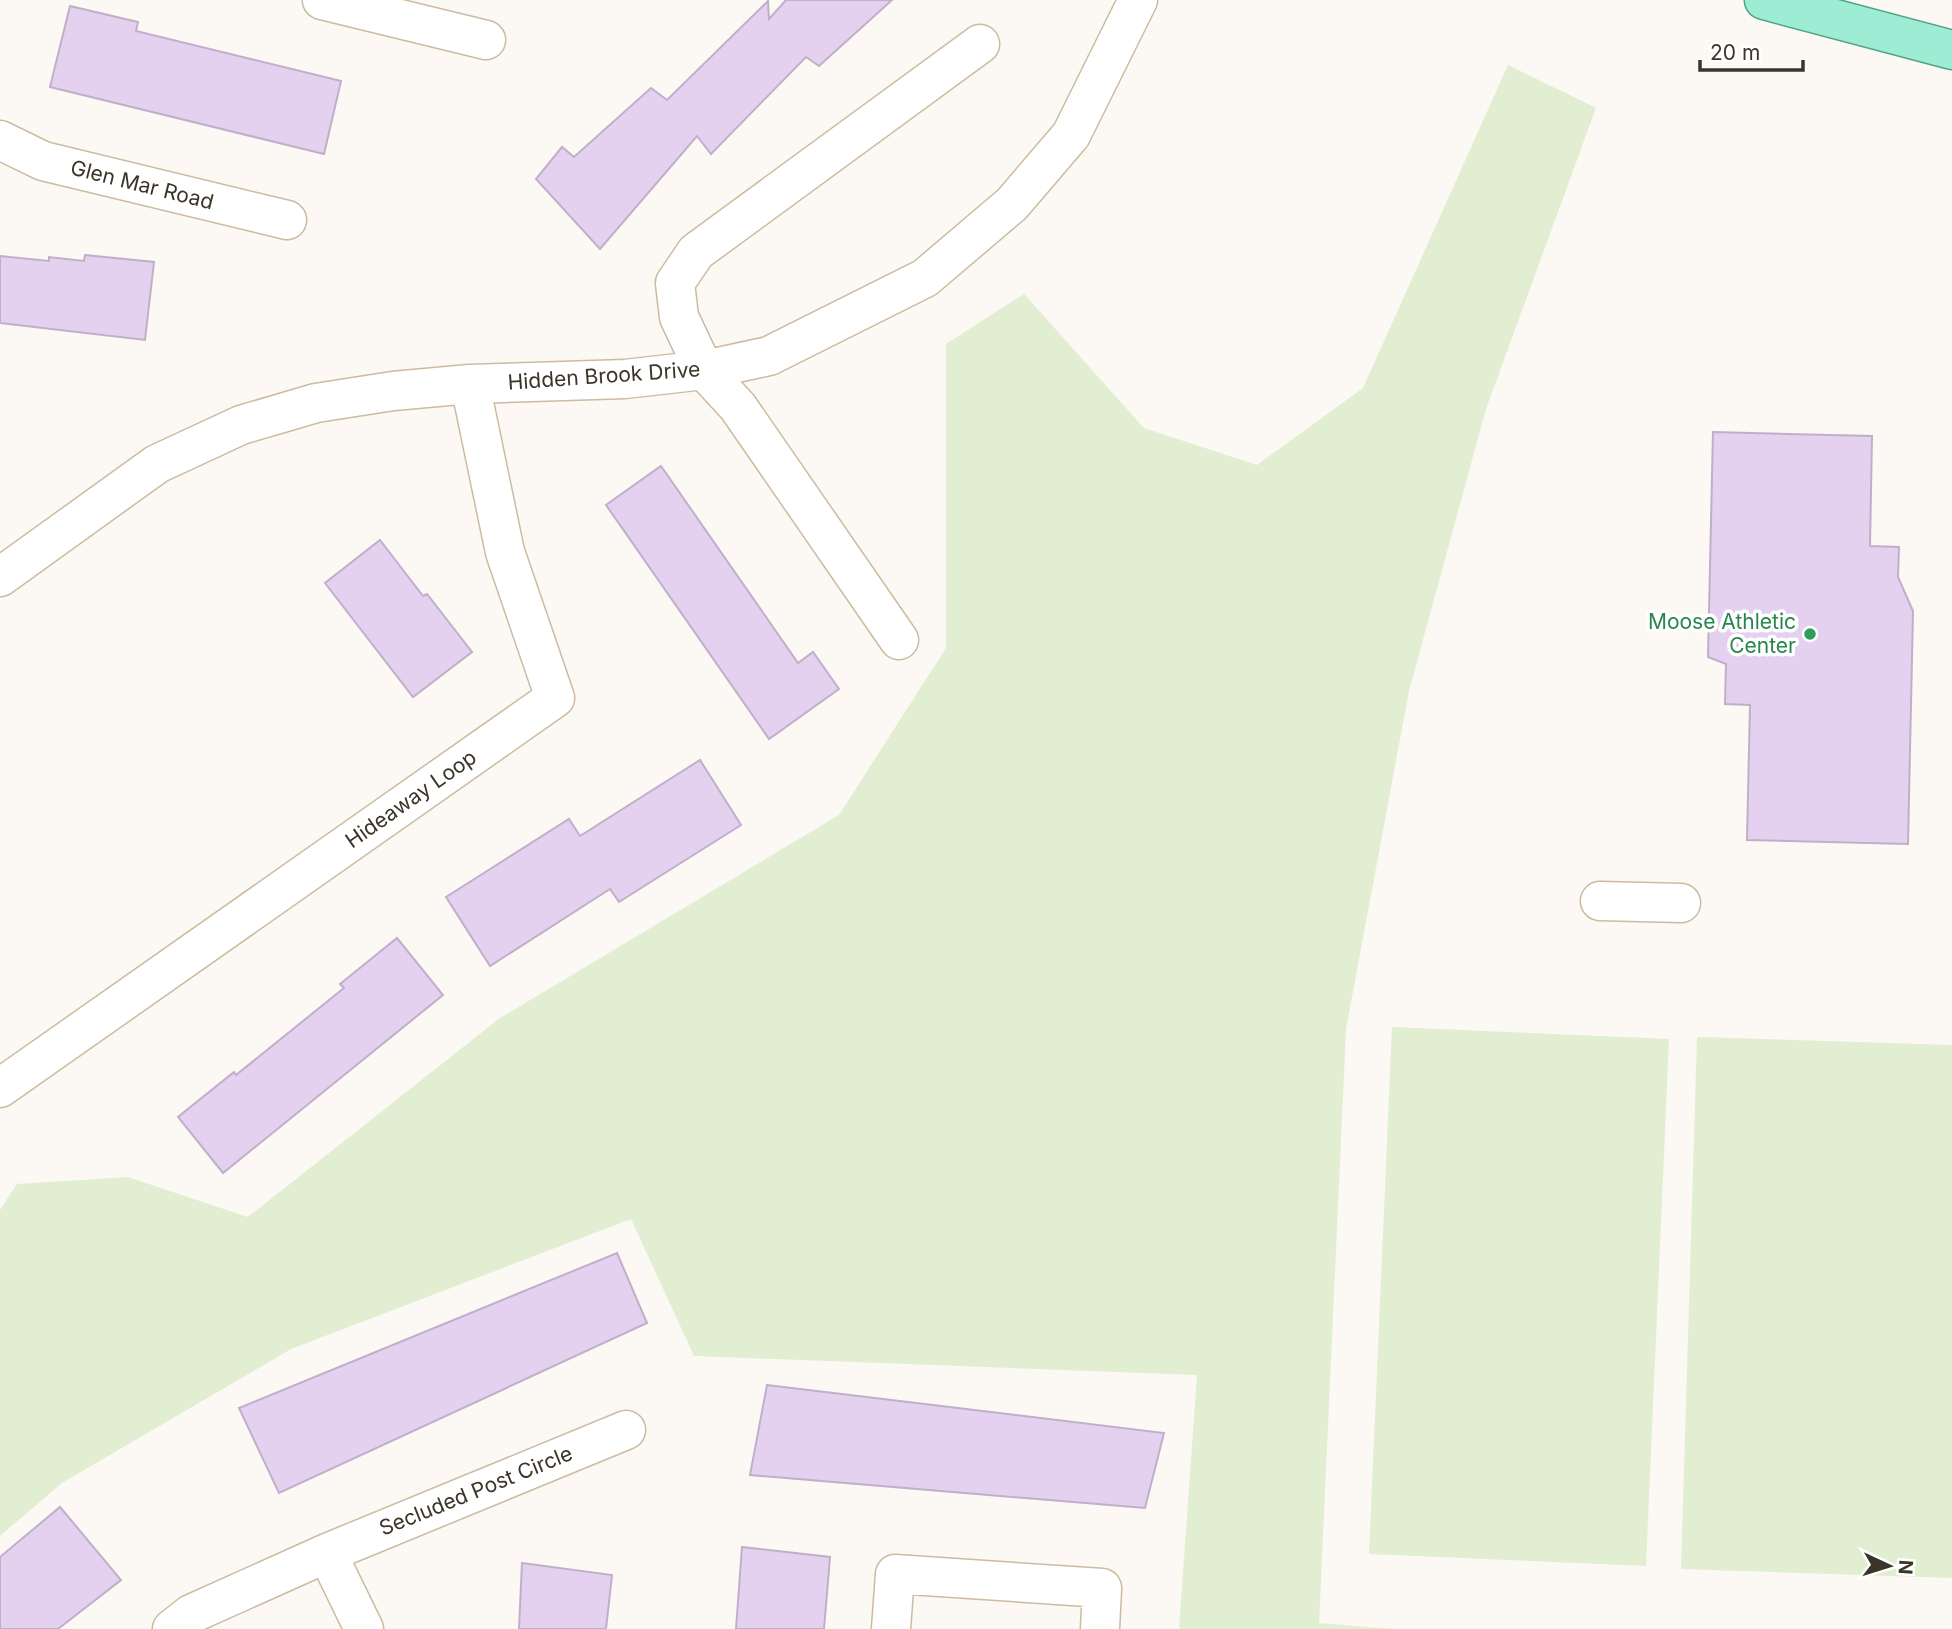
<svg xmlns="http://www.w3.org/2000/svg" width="1952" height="1629" viewBox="0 0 1952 1629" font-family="Inter,sans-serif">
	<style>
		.green { fill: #e2eed2 }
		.building { fill: #e4d1f0; stroke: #c0afca; stroke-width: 2 }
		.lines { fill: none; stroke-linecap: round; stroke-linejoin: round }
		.minor-casing { stroke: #cdbba0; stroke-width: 41 }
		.major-casing { stroke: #51a486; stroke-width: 41 }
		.minor { stroke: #fff; stroke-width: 38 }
		.major { stroke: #9eecd4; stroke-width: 38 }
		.leisure-dot { fill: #2e9e5b; stroke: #fff; stroke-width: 2.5 }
		.labels { text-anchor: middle; stroke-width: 7; stroke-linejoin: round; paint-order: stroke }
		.street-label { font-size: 21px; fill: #3b3429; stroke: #fff }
		.leisure-label { font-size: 21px; fill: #27864d; stroke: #fff; text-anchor: end }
	</style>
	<rect width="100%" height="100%" fill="#fcf8f3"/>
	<path class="green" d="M1508,65L1596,108L1486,409L1409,691L1346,1029L1319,1623L1393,1629H1179L1197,1375L694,1356L631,1219L291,1349L62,1483L0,1536V1210L17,1184L128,1177L248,1217L500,1018L839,815L946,648V344L1024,294L1144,428L1257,465L1363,388Z
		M1392,1027L1669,1039L1646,1566L1369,1554Z
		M1697,1037L1952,1045V1578L1681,1569Z"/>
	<path class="building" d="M786,0H892L819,66L806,57L711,154L697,136L600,249L536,179L562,147L574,157L651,88L667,100L768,1L769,19Z
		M70,6L138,22L136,31L341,81L324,154L50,87Z
		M85,255L154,262L145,340L0,323V256L49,261V257L84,261Z
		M1713,432L1872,436L1870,546L1899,547L1898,577L1913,611L1908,844L1747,840L1750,705L1725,704L1726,664L1708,657Z
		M661,466L798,663L813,652L839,689L769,739L606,505Z
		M380,540L423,596L427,594L472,652L413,697L325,583Z
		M700,760L741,825L619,902L610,889L490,966L446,897L569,819L580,836Z
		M397,938L443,995L223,1173L178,1117L234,1072L236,1075L344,988L340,984Z
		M617,1253L647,1323L279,1493L239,1408Z
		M767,1385L1164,1433L1145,1508L750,1475Z
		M60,1507L121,1580L58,1629H0V1557Z
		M742,1547L830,1557L824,1629H736Z
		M522,1563L612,1575L606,1629H519Z"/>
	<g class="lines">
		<g class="minor-casing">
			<path id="minor" d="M322,0L486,40
				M0,140L43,161L287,220
				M0,577L157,464L241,425L316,403L393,391L470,384L625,379L704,370L769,356L925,278L1012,204L1071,135L1138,0
				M899,640L738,407L704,370L679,317L675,283L696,252L980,44
				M1600,901L1681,903
				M0,1088L555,698L505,552L470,384
				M172,1629L191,1614L327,1553
				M364,1629L327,1553L626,1430
				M891,1629L895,1574L1102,1588L1100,1629"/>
		</g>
		<g class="major-casing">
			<path id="major" d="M1764,0L1952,50"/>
		</g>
		<use href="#minor" class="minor"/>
		<use href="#major" class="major"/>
	</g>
	<circle class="leisure-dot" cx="1810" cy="634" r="7"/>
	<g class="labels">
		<g class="street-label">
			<text transform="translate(142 185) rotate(14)" y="7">Glen Mar Road</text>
			<text transform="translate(604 376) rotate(-4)" y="7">Hidden Brook Drive</text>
			<text transform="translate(411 799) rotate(-35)" y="7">Hideaway Loop</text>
			<text transform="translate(476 1491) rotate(-22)" y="7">Secluded Post Circle</text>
		</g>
		<g class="leisure-label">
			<text x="1796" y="629">Moose Athletic<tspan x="1796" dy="24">Center</tspan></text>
		</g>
	</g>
	<g transform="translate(1889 1566) rotate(94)" stroke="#ffffff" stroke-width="5" paint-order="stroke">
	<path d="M0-5L12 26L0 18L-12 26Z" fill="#3b3429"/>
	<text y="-10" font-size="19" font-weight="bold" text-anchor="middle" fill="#3b3429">N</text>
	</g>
	<path d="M1700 60v10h103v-10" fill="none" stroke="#3b3429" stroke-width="3.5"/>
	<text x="1710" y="60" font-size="21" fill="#3b3429" stroke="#ffffff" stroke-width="5" paint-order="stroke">20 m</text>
</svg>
